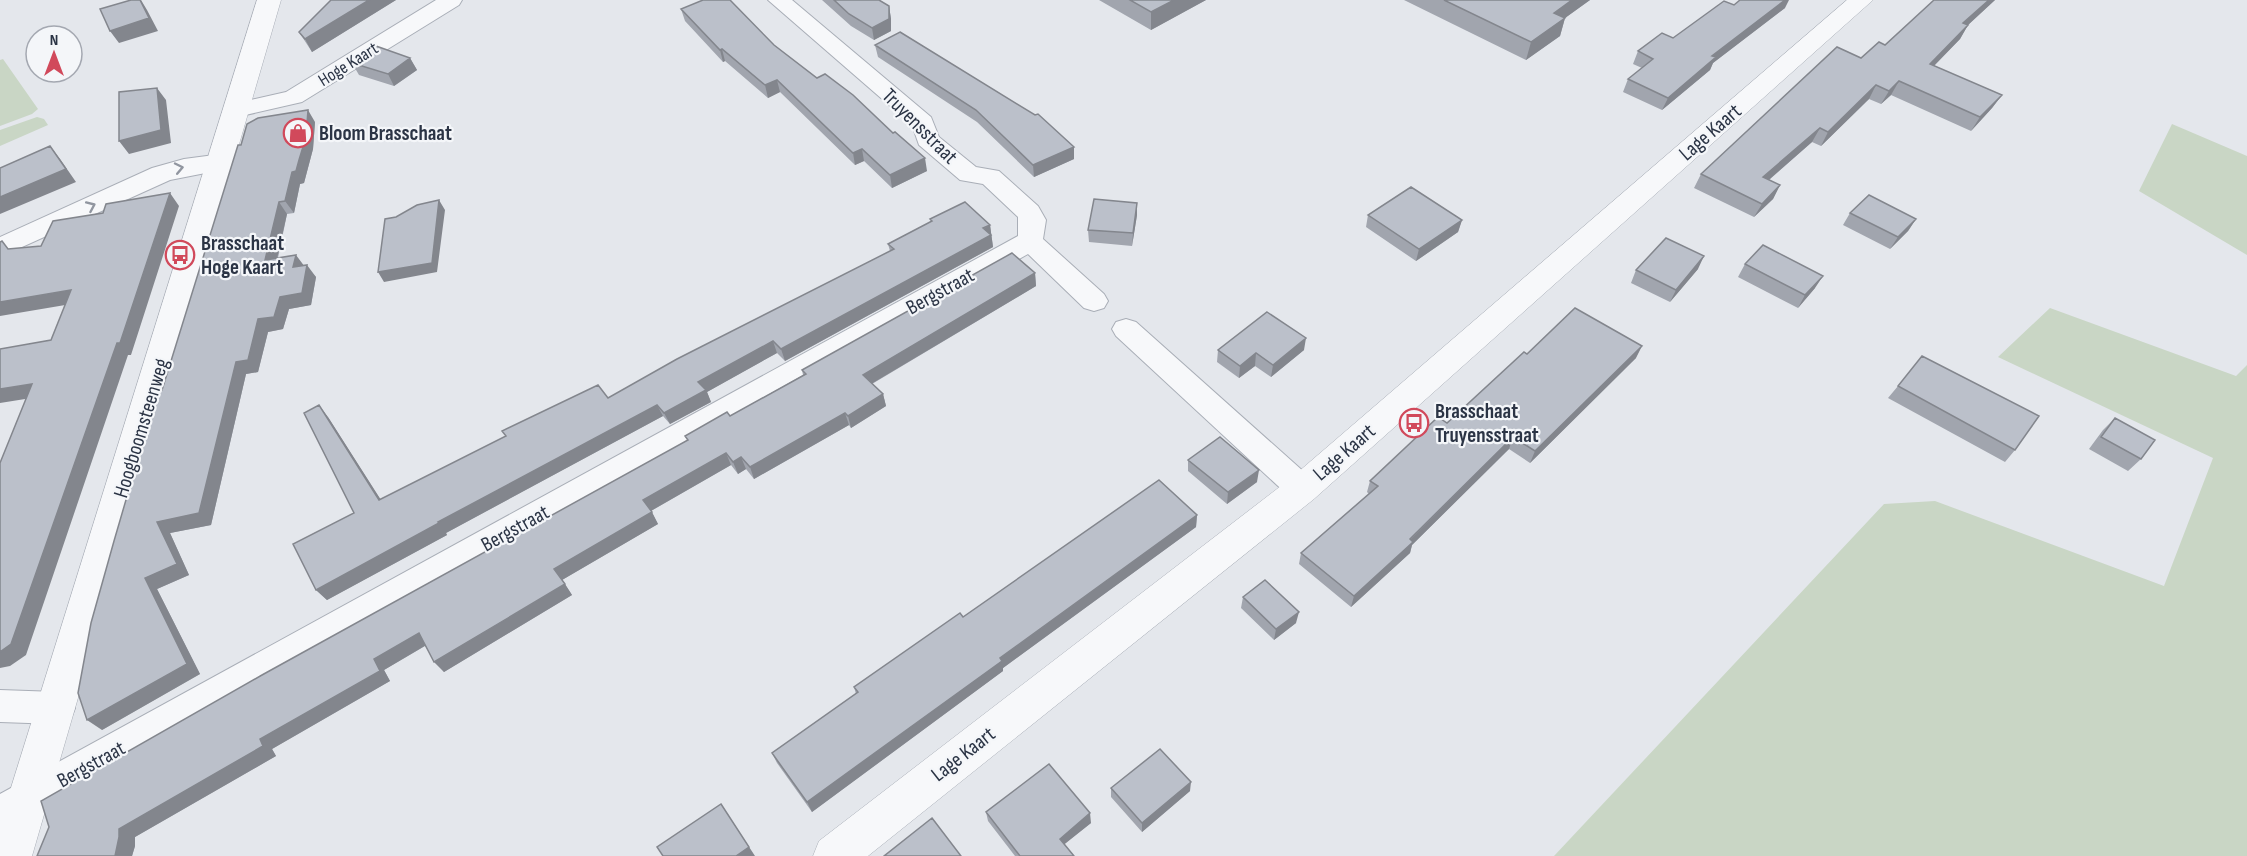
<svg xmlns="http://www.w3.org/2000/svg" width="2247" height="856" viewBox="0 0 2247 856" font-family="'Sofia Sans Condensed',sans-serif">
	<style>
		.green { fill: #c9d6c5 }
		.lines { fill: none; stroke-linecap: round; stroke-linejoin: round }
		.minor-casing { stroke: #a9aeb7; stroke-width: 2 }
		.tertiary-casing { stroke: #a9aeb7; stroke-width: 1 }
		.minor { fill: #f7f8fa; fill-rule: evenodd }
		.tertiary { fill: #f7f8fa; fill-rule: evenodd }
		.wall { fill: #a1a5ae }
		.shaded-wall { fill: #83868d }
		.building { fill: #bbc0ca; stroke: #83868d; stroke-width: 1.5 }
		.oneway { stroke: #9196a0 }
		.labels { text-anchor: middle; stroke-width: 4.5; stroke-linejoin: round; paint-order: stroke }
		.far-street-label { font-size: 18px; fill: #2b3445; stroke: #f4f6f9 }
		.street-label { font-size: 21px; fill: #2b3445; stroke: #f4f6f9 }
		.poi-label { font-size: 21px; font-weight: bold; fill: #2b3445; stroke: #f4f6f9; text-anchor: start }
	</style>
	<rect width="100%" height="100%" fill="#e4e7ec"/>
	<path class="green" d="M3,59L38,109L32,114L0,126V60Z
		M37,117L44,119L48,125L0,146V130Z
		M2172,124L2247,156V255L2139,191Z
		M2050,308L2236,376L2247,365V856H1554L1884,504L1935,501L2164,586L2213,458L1998,357Z"/>
	<g class="lines">
		<g class="minor-casing">
			<path id="minor" d="M436,0H462L459,5L302,102L237,117L229,115L225,110L229,105L286,92Z
				M768,0H792L931,117L939,137L976,167L999,171L1038,206L1046,220L1043,239L1104,294L1108,301L1104,308L1094,311L1084,308L1028,254L13,827L0,832V794L1018,236V217L983,184L960,180L919,145L912,125Z
				M222,154L231,156L234,162L231,168L170,180L0,257V237L152,168L184,159Z
				M1126,319L1136,322L1313,480L1318,489L1313,498L1302,502L1291,498L1116,336L1112,329L1116,322Z
				M0,690L57,692L70,696L75,708L70,720L57,724L0,722Z"/>
		</g>
		<g class="tertiary-casing">
			<path id="tertiary" d="M257,0H281L32,856H0V823Z
				M1847,0H1873L1314,499L868,856H813L819,841L1290,479Z"/>
		</g>
		<use href="#minor" class="minor"/>
		<use href="#tertiary" class="tertiary"/>
	</g>
	<path class="wall" d="M331,0H396L312,52L299,32Z
		M822,0H879L889,6L891,19V31L874,40L851,26Z
		M1099,0H1206L1151,30Z
		M1404,0H1590L1565,18L1560,36L1526,60Z
		M1934,0H1995L1968,25L1960,39L1934,66L2002,95L1992,108L1971,131L1891,95L1881,104L1869,99L1821,146L1812,142L1769,180L1780,185L1773,199L1754,217L1694,188L1701,174L1861,58L1885,45Z
		M1734,5L1785,8L1713,63L1710,70L1662,110L1623,92L1628,79L1642,68L1633,64L1638,51L1673,38Z
		M681,9L774,45L927,171L892,188L864,161L855,165L780,92L768,98L725,61L723,62L685,21Z
		M875,45L1074,159L1034,177L977,122L878,57Z
		M410,58L417,70L394,86L359,75L352,63Z
		M315,122L313,149L304,183L300,184L294,213L287,214L278,258L303,265L316,277L311,305L289,309L283,329L268,332L258,372L246,374L211,525L170,533L189,575L157,589L200,674L102,730L162,390Z
		M1850,213L1916,219L1908,231L1890,249L1843,225Z
		M1137,215L1132,246L1089,242L1088,230Z
		M1368,215L1462,220L1458,232L1416,261L1366,227Z
		M930,219L990,225L993,247L785,361L777,353L707,392L711,402L670,424L663,416L446,533L447,535L327,600L316,590L354,513L328,417L380,499L608,398L890,251L888,244L931,222Z
		M1745,264L1815,288L1798,308L1738,277Z
		M1698,269L1670,302L1631,283L1636,270Z
		M1035,273L1036,286L872,384L883,394L886,406L851,428L849,425L754,479L746,469L738,474L731,465L651,511L658,524L562,580L572,595L444,672L425,646L384,670L390,681L272,749L276,756L135,837V846L132,856H37L687,440L685,436L730,416L803,375L802,370Z
		M1218,350H1304L1271,377L1255,366L1239,378L1217,362Z
		M1527,354L1636,358L1530,463L1509,449L1412,545L1410,553L1351,607L1299,564L1301,553L1369,494L1367,492L1370,481L1447,423Z
		M1898,386L2015,450L2005,462L1888,398Z
		M2115,418L2141,459L2128,471L2089,449L2103,430Z
		M1188,460L1257,482L1227,504L1188,471Z
		M1197,515L1196,527L1003,668V671L812,812L777,763L772,753L856,694L854,687L963,617Z
		M1243,597L1296,623L1274,640L1241,608Z
		M1111,788L1190,791L1142,832L1111,797Z
		M986,812L1091,823L1064,844L1074,856H1015L988,821Z"/>
	<path class="shaded-wall" d="M141,0L147,10L158,31L119,43L110,31Z
		M369,0H396L312,52L305,39Z
		M1174,0H1206L1151,30V12Z
		M1572,0H1590L1565,18L1560,36L1526,60L1531,42L1554,13Z
		M1785,0H1789L1785,8L1713,63L1710,70L1662,110L1668,98L1712,56Z
		M1989,0H1995L1955,37L1963,23Z
		M889,6L891,19V31L874,40L872,28Z
		M1968,25L1960,39L1922,78L1930,64Z
		M722,49L725,61L723,62L720,50Z
		M410,58L417,70L394,86L388,74Z
		M777,80L780,92L768,98L765,85Z
		M1899,81L1891,95L1881,104L1889,91Z
		M1876,85L1869,99L1821,146L1828,132Z
		M157,88L166,100L171,143L129,154L119,141Z
		M2002,95L1992,108L1971,131L1980,117Z
		M308,110L315,122L313,149L304,183L300,184L294,213L285,201Z
		M1820,128L1812,142L1756,191L1763,177Z
		M50,146L60,159L76,182L0,214V197Z
		M1074,147V159L1034,177L1033,165Z
		M862,149L864,161L855,165L853,153Z
		M925,158L927,171L892,188L890,175Z
		M1780,185L1773,199L1754,217L1762,204Z
		M170,193L179,206L131,355H128L26,655L10,666L0,668V652Z
		M439,200L445,210L437,272L384,282L378,272Z
		M279,202L287,214L274,272L265,260Z
		M1137,203V215L1132,246L1133,233Z
		M1916,219L1908,231L1890,249L1898,237Z
		M1462,220L1458,232L1416,261L1419,249Z
		M990,225L993,247L785,361L781,349Z
		M296,255L305,267H293Z
		M1704,256L1698,269L1670,302L1676,290Z
		M307,265L316,277L311,305L289,309L283,329L268,332L258,372L246,374L211,525L170,533L189,575L157,589L200,674L102,730L87,720L145,578L157,522L236,362L258,319L280,297Z
		M1035,273L1036,286L866,387L863,375Z
		M1823,276L1815,288L1798,308L1805,295Z
		M71,290L83,302L0,316V302Z
		M1306,338L1304,350L1271,377L1273,365Z
		M773,341L777,353L707,392L711,402L670,424L664,413L698,382Z
		M1642,346L1636,358L1530,463L1535,451Z
		M1256,353L1255,366L1239,378L1240,366Z
		M32,384L44,396L0,403V389Z
		M883,394L886,406L851,428L848,416Z
		M319,405L328,417L388,511L379,500Z
		M657,405L663,416L446,533L447,535L327,600L316,590L438,522Z
		M845,413L849,425L754,479L750,467Z
		M1513,437L1509,449L1412,545L1410,553L1351,607L1354,596Z
		M726,453L731,465L649,512L643,500Z
		M741,457L746,469L738,474L733,462Z
		M1259,470L1257,482L1227,504L1228,492Z
		M652,512L658,524L562,580L554,569Z
		M1197,515L1196,527L1003,668V671L812,812L807,802L1000,658Z
		M565,584L572,595L444,672L434,662Z
		M1299,612L1296,623L1274,640L1276,629Z
		M419,633L428,644L384,670L390,681L272,749L276,756L135,837V846L132,856H115L119,829L260,739L374,659Z
		M1191,782L1190,791L1142,832V823Z
		M721,804L755,856H736Z
		M1090,813L1091,823L1061,847L1060,839Z"/>
	<path class="building" d="M131,0H140L149,18L110,31L100,9Z
		M331,0H369L305,39L299,32Z
		M703,0H730L774,45L817,78L825,74L853,95L893,133L895,132L925,158L890,175L862,149L853,153L777,80L765,85L722,49L720,50L681,9Z
		M834,0H879L889,6V19L872,28L849,14Z
		M1130,0H1174L1151,12Z
		M1444,0H1572L1554,13L1565,18L1531,42Z
		M1740,0H1785L1712,56L1716,57L1668,98L1628,79L1653,59L1638,51L1662,33L1673,38L1724,1L1734,5Z
		M1934,0H1989L1963,23L1968,25L1930,64L2002,95L1980,117L1899,81L1889,91L1876,85L1828,132L1820,128L1763,177L1780,185L1762,204L1701,174L1837,47L1861,58L1879,42L1885,45Z
		M900,32L1035,115L1038,114L1074,147L1033,165L976,110L875,45Z
		M376,46L410,58L388,74L352,63Z
		M157,88L161,130L119,141V92Z
		M308,110L306,137L299,160L296,171L292,172L285,201L279,202L265,260L296,255L293,267L307,265L302,293L280,297L274,317L258,319L248,360L236,362L199,513L157,522L177,564L145,578L187,664L87,720L78,693L91,623L114,541L158,390H162L238,145H241L247,124L258,118Z
		M50,146L66,169L0,197V168Z
		M1411,187L1462,220L1419,249L1368,215Z
		M170,193L120,343H117L11,644L0,652V463L32,384L0,389V349L51,340L71,290L0,302V242L2,241L8,249L41,246L53,221L103,213L106,204Z
		M1869,195L1916,219L1898,237L1850,213Z
		M1094,199L1137,203L1133,233L1088,230Z
		M439,200L432,263L378,272L385,219L396,217L417,205Z
		M965,202L990,225L983,228L991,235L781,349L773,341L698,382L706,390L664,413L657,405L438,522L439,523L316,590L293,544L354,513L304,413L319,405L379,500L506,436L502,431L598,385L608,398L677,359L894,249L888,244L932,221L930,219Z
		M1666,238L1704,256L1676,290L1636,270Z
		M1763,245L1823,276L1805,295L1745,264Z
		M1012,253L1035,273L863,375L883,394L848,416L845,413L750,467L741,457L733,462L726,453L643,500L652,512L554,569L565,584L434,662L419,633L374,659L380,671L260,739L263,746L119,829V837L115,856H37L49,827L41,801L262,675L688,440L685,436L727,412L730,416L806,374L802,370Z
		M1575,308L1642,346L1535,451L1513,437L1410,539L1413,542L1354,596L1301,553L1378,486L1370,481L1438,417L1447,423L1524,352L1527,354Z
		M1267,312L1306,338L1273,365L1256,353L1240,366L1218,350Z
		M1922,356L2039,416L2015,450L1898,386Z
		M2115,418L2155,440L2141,459L2101,437Z
		M1220,437L1259,470L1228,492L1188,460Z
		M1159,480L1197,515L1000,658L1002,661L807,802L772,753L858,692L854,687L960,613L963,617Z
		M1265,580L1299,612L1276,629L1243,597Z
		M1160,749L1191,782L1142,823L1111,788Z
		M1049,764L1090,813L1060,839L1074,856H1020L986,812Z
		M721,804L749,847L736,856H663L657,847Z
		M932,818L961,856H884Z"/>
	<defs><path id="oneway-chevron" d="M-2-3.5L2.5 0L-2 3.5" fill="none" stroke-width="1.6" stroke-linecap="round" stroke-linejoin="round" transform="scale(1.5)"/></defs>
	<g class="oneway">
		<use href="#oneway-chevron" transform="translate(179 168) rotate(-12)"/>
		<use href="#oneway-chevron" transform="translate(91 206) rotate(-24)"/>
	</g>
	<defs>
		<g id="shop-ring" transform="scale(1.5)"><circle r="9.5" fill="#f4f6f9" stroke="#d1495b" stroke-width="1.5"/><path d="M-5-2.5h2.3a2.7 3.5 0 0 1 5.4 0H5L5.5 6h-11ZM-1.5-2.5h3a1.5 2.3 0 0 0-3 0Z" fill="#d1495b"/></g>
		<g id="bus-ring" transform="scale(1.5)"><circle r="9.5" fill="#f4f6f9" stroke="#d1495b" stroke-width="1.5"/><path d="M-5-6H5V4H4V6H2V4H-2V6H-4V4H-5ZM-3.5-4V0h7V-4ZM-3.5 1.2v1.5H-2V1.2ZM2 1.2v1.5H3.5V1.2Z" fill="#d1495b"/></g>
	</defs>
	<g fill-rule="evenodd">
		<use href="#shop-ring" x="298" y="133"/>
		<use href="#bus-ring" x="180" y="255"/>
		<use href="#bus-ring" x="1414" y="423"/>
	</g>
	<g class="labels">
		<g class="far-street-label">
			<text transform="translate(348 64) rotate(-32)" y="6">Hoge Kaart</text>
		</g>
		<g class="street-label">
			<text transform="translate(920 126) rotate(45)" y="7">Truyensstraat</text>
			<text transform="translate(1710 132) rotate(-41)" y="7">Lage Kaart</text>
			<text transform="translate(940 291) rotate(-29)" y="7">Bergstraat</text>
			<text transform="translate(141 428) rotate(-73)" y="7">Hoogboomsteenweg</text>
			<text transform="translate(1344 452) rotate(-41)" y="7">Lage Kaart</text>
			<text transform="translate(515 528) rotate(-29)" y="7">Bergstraat</text>
			<text transform="translate(963 754) rotate(-38)" y="7">Lage Kaart</text>
			<text transform="translate(91 764) rotate(-29)" y="7">Bergstraat</text>
		</g>
		<g class="poi-label">
			<text x="319" y="140">Bloom Brasschaat</text>
			<text x="201" y="250">Brasschaat<tspan x="201" dy="24">Hoge Kaart</tspan></text>
			<text x="1435" y="418">Brasschaat<tspan x="1435" dy="24">Truyensstraat</tspan></text>
		</g>
	</g>
	<g transform="translate(54 54)"><circle r="28" fill="#f4f6f9" stroke="#a4a8b1" stroke-width="1.5"/>
	<path d="M0-4.5L10 22L0 15L-10 22Z" fill="#d1495b"/>
	<text y="-9" font-size="16" font-weight="bold" text-anchor="middle" fill="#2b3445">N</text>
	</g>
</svg>
